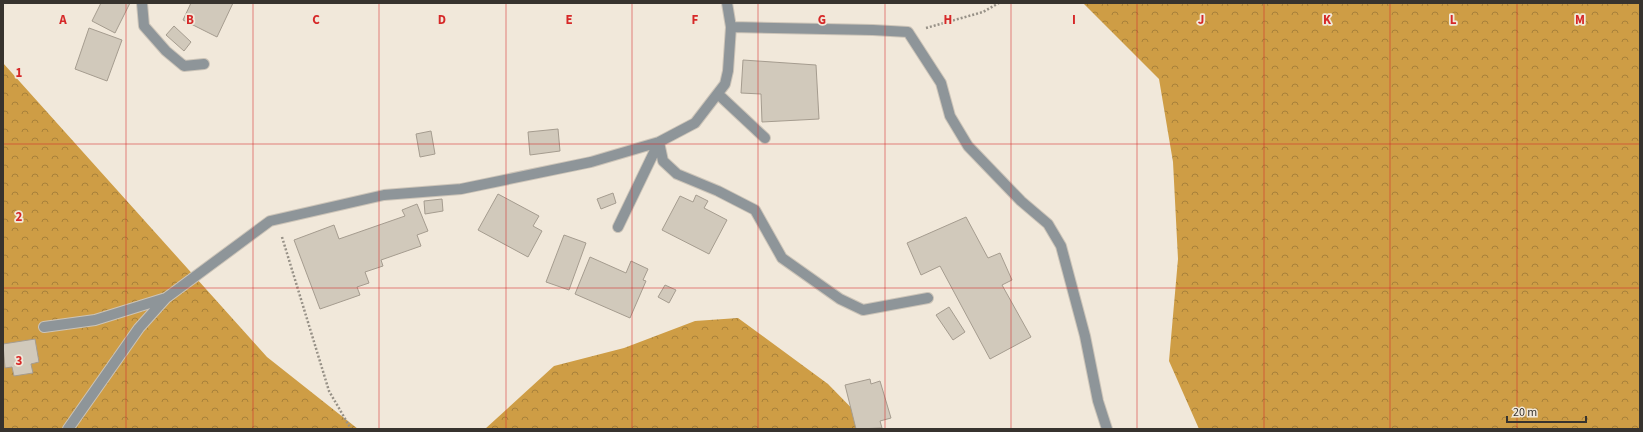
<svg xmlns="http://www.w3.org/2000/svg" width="1643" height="432" viewBox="0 0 1643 432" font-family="'Source Sans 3',sans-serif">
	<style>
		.forest { fill: url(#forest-crowns) }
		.building { fill: #d1c9bb; stroke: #a59c8f }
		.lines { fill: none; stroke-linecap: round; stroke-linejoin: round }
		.minor-casing { stroke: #ccc4b8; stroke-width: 12 }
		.path { stroke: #979187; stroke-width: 2.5; stroke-dasharray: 2 2; stroke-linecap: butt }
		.minor { stroke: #8e9599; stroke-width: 10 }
		.grid { fill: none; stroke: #d62828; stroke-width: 1; stroke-opacity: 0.55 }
		.grid-label { font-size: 13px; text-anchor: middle; font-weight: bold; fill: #d62828; stroke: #f1e8da; stroke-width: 3.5; stroke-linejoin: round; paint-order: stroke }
	</style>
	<defs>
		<pattern id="forest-crowns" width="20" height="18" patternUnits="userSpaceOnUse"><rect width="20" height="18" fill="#ce9d45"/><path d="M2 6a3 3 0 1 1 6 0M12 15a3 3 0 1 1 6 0" fill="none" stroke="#a8813a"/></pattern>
	</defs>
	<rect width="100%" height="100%" fill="#f1e8da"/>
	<path class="forest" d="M1083,3H1640V429H1199L1169,361L1178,259L1173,162L1159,79Z
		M3,63L267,357L358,429H3Z
		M738,318L828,384L872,429H485L554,366L624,348L695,321Z"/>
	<path class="building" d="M101,3H130L115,33L92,21Z
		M191,3H233L217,37L183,20Z
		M174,26L191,42L184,51L166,35Z
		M89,28L122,40L107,81L75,69Z
		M743,60L816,65L819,119L762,122L761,94L741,93Z
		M558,129L560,151L530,155L528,132Z
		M431,131L435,154L420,157L416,134Z
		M613,193L616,203L601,209L597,199Z
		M498,194L539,216L533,226L542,231L528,257L478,230Z
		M696,195L708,201L704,208L727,220L709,254L662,230L680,196L693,202Z
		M442,199L443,211L425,214L424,201Z
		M417,204L428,231L417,235L421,246L381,260L383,266L365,272L369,283L357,287L360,295L320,309L294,240L334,225L339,239L405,216L402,210Z
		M966,217L988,258L1000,253L1012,280L1002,285L1031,337L990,359L940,266L921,275L907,243Z
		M564,235L586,243L569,290L546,282Z
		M590,257L626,273L631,261L648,269L643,280L646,281L630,318L575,294Z
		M665,285L676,290L669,303L658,297Z
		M949,307L965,332L953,340L936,315Z
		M35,339L39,362L31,364L33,373L14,376L12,367L5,368L3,344Z
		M870,379L871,384L880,381L891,418L880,421L882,428L856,429L845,385Z"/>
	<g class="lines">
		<g class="minor-casing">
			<path id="minor" d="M142,3L144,26L166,51L184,66L204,64
				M731,27L873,30L908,32L941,83L950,116L968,146L1021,201L1048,224L1061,246L1085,336L1098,401L1107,429
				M718,94L765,138
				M659,142L663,161L677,174L718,191L755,210L782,258L840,299L863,310L928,298
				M618,227L659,142
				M44,327L95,320L166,298
				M68,429L139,328L166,298L270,221L384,195L461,189L591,162L659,142L695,123L725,84L728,71L731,27L727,3"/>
		</g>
		<path class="path" d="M926,28L983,12L999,3
			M282,237L329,391L351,429"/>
		<use href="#minor" class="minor"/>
	</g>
	<path class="grid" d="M126,3V429M253,3V429M379,3V429M506,3V429M632,3V429M758,3V429M885,3V429M1011,3V429M1137,3V429M1264,3V429M1390,3V429M1517,3V429M3,144H1640M3,288H1640"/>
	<g class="grid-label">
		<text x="63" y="24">A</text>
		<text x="190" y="24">B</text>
		<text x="316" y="24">C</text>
		<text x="442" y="24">D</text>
		<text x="569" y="24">E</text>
		<text x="695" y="24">F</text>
		<text x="822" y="24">G</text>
		<text x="948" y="24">H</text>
		<text x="1074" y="24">I</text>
		<text x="1201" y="24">J</text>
		<text x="1327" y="24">K</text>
		<text x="1453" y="24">L</text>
		<text x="1580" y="24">M</text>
		<text x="19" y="77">1</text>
		<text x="19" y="221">2</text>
		<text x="19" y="365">3</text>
	</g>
	<rect width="1643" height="432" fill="none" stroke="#37332e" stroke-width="8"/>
	<path d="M1507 416v6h79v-6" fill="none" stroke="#37332e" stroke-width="2"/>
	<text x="1513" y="416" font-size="12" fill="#37332e" stroke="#f1e8da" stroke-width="3" paint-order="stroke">20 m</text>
</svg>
